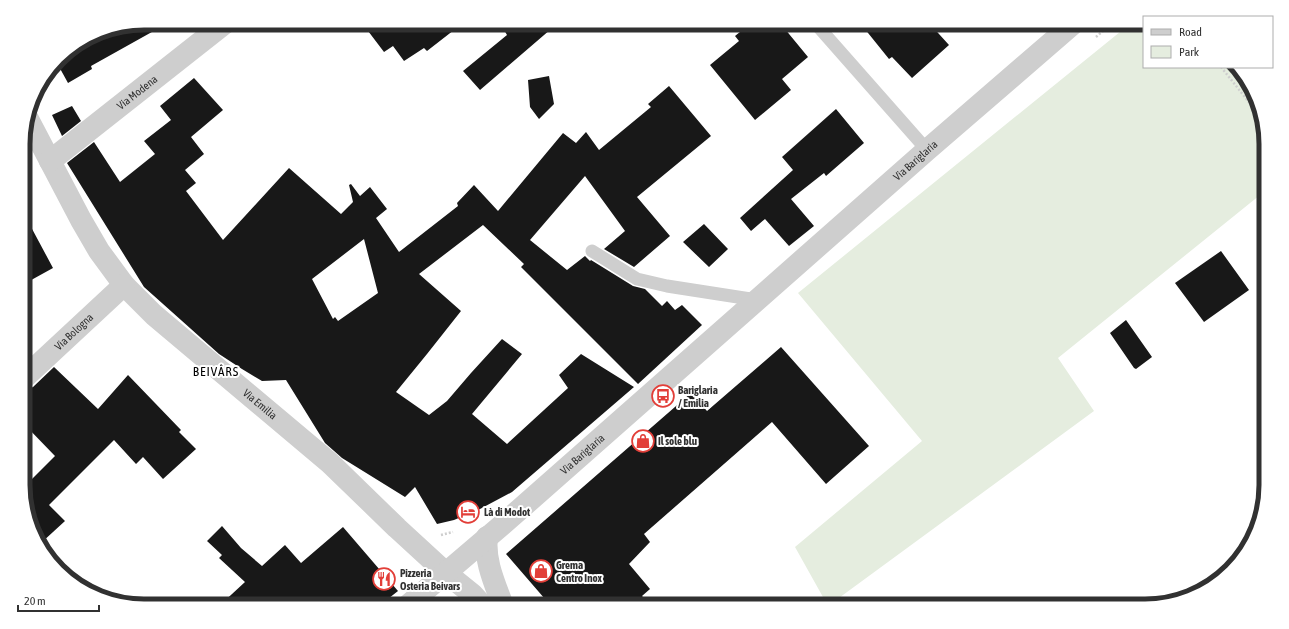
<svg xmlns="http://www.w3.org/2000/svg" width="1289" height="629" viewBox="0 0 1289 629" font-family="'Asap Condensed',sans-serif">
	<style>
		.green { fill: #e5eddf }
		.building { fill: #181818; fill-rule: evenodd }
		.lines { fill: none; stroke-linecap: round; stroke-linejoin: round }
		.path { stroke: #cecece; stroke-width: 2.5; stroke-dasharray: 2 2; stroke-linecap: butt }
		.service { stroke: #cecece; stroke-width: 13 }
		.minor { stroke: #cecece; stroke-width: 22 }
		.tertiary { stroke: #cecece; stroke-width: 22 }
		.labels { text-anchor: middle; stroke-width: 4; stroke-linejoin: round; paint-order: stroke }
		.street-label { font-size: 11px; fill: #313131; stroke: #fff }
		.poi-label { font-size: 11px; font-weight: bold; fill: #313131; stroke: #fff; text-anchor: start }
		.quarter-label { font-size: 13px; letter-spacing: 1px; fill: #000; stroke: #fff }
		.rim { fill: none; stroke: #313131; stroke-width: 5 }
	</style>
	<rect width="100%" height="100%" fill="#fff"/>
	<path class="green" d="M1131,23H1144V67H1237L1241,70L1265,128V191L1058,358L1094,411L828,606L795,547L922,441L798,293Z"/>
	<path class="building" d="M144,23H168L91,66L92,69L68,83L57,63L64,53L98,32Z
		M362,23H463L427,51L424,48L404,61L393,46L384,52Z
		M500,23H558L480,90L463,71L507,35Z
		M751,23H780L808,57L782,79L791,90L755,120L710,65L739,41L735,36Z
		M860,23H929L949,45L912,78L892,57L889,59Z
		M549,76L554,104L539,119L530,107L528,80Z
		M194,78L223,110L191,137L204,154L185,170L196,183L186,191L223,240L289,168L341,214L353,202L349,185L351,184L360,196L370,187L387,209L376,218L399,252L458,206L457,203L474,185L498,211L563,133L576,143L586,132L599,150L651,107L648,104L669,86L711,136L637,197L670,236L634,267L604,249L625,231L585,176L530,240L567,270L585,256L590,261L591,260L633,286L645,289L662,306L667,301L675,310L682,305L702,325L638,384L521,267L524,264L483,225L419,274L461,311L427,354L396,392L429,415L447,401L471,373L502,339L522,354L472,414L507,444L568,388L559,375L581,354L634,387L512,492L480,509L454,520L437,524L415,487L405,497L342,458L325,443L286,380L262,381L242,369L219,354L144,287L67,163L94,142L120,182L155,154L144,141L171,120L160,106ZM364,239L378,293L338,321L335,317L333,319L312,279Z
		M72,106L81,121L62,136L52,115Z
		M836,109L864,143L826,176L824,173L791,199L814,226L789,246L765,219L751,231L740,218L793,170L782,157Z
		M23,212L53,268L24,284V282Z
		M704,224L728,249L709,267L683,242Z
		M1221,251L1249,290L1204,322L1175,283Z
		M1126,320L1152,357L1136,369L1134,368L1110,333Z
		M781,347L869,446L826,484L772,422L644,534L650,542L629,564L650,589L642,596L651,606H551L506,554L691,393L707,411Z
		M54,367L98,409L128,375L181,430L179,432L196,449L163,479L143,457L136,464L114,440L49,505L65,521L41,543L24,501V479L28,483L55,456L24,424V390H27L33,387Z
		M222,526L241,548L262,566L285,545L301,563L343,527L398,591L379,606H219L245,582L219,558L222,555L207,541Z"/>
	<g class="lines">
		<path class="path" d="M1096,37L1112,23
			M1221,67L1260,116
			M441,535L453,532"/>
		<path class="service" d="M815,23L927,150
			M592,251L637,279L667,286L757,300"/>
		<g class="minor">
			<path id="s1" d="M28,119L81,220L99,251L124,285L154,315L330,463L397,528L446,573"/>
			<path id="s2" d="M50,161L225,23"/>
			<path id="s3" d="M24,378L124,285"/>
			<path d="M487,537C484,561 495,584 503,606"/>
		</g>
		<g class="tertiary">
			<path d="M446,573L472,594L483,606"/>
			<path id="s4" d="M407,606L502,525L927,150L1074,23"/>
		</g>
	</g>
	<defs>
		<g id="bus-ring" transform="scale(1.15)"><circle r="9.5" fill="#fff" stroke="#e23e38" stroke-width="1.5"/><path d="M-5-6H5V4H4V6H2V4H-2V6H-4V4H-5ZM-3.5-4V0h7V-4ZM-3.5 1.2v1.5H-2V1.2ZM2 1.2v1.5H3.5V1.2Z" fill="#e23e38"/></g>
		<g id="shop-ring" transform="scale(1.15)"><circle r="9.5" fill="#fff" stroke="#e23e38" stroke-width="1.5"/><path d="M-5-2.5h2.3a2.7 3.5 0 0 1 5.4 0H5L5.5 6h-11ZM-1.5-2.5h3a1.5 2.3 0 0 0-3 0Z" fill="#e23e38"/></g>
		<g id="hotel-ring" transform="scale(1.15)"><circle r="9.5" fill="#fff" stroke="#e23e38" stroke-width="1.5"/><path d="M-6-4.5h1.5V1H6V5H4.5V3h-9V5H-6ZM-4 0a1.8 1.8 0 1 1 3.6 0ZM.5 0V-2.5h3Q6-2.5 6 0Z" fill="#e23e38"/></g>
		<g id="restaurant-ring" transform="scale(1.15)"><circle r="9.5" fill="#fff" stroke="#e23e38" stroke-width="1.5"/><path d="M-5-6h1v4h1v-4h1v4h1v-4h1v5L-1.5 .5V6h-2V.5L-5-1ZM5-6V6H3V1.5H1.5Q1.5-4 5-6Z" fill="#e23e38"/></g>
	</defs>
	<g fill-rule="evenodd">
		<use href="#bus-ring" x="663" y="396"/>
		<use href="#shop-ring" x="643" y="441"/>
		<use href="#hotel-ring" x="468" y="512"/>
		<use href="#shop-ring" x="541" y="571"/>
		<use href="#restaurant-ring" x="384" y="579"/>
	</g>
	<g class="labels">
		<g class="street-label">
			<text dy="4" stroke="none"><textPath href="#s2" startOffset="111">Via Modena</textPath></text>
			<text dy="4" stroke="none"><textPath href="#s4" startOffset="676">Via Bariglaria</textPath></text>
			<text dy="4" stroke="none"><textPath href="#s3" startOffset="68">Via Bologna</textPath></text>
			<text dy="4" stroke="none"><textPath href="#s1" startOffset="373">Via Emilia</textPath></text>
			<text dy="4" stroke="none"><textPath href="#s4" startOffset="232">Via Bariglaria</textPath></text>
		</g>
		<g class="poi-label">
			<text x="678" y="394">Bariglaria<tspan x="678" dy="13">/ Emilia</tspan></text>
			<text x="658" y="445">Il sole blu</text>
			<text x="484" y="516">Là di Modot</text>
			<text x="556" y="569">Grema<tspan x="556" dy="13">Centro Inox</tspan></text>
			<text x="400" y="577">Pizzeria<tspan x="400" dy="13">Osteria Beivars</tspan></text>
		</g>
		<g class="quarter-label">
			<text x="216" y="376">BEIVÂRS</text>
		</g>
	</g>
	<path d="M0 0H1289V629H0ZM144 30H1145A114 114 0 0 1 1259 144V485A114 114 0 0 1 1145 599H144A114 114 0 0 1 30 485V144A114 114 0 0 1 144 30Z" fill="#fff" fill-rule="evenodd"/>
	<path class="rim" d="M144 30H1145A114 114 0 0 1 1259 144V485A114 114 0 0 1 1145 599H144A114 114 0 0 1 30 485V144A114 114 0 0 1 144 30Z"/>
	<rect x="1143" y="16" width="130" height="52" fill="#ffffff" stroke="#adadad"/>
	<rect x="1151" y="29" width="20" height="6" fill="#cecece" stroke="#adadad"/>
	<text x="1179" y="36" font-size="12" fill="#313131">Road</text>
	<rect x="1151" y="46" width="20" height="12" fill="#e5eddf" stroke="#adadad"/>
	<text x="1179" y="56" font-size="12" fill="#313131">Park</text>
	<path d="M18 605v6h81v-6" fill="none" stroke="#313131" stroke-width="2"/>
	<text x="24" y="605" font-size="12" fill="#313131" stroke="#ffffff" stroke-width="3" paint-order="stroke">20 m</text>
</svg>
